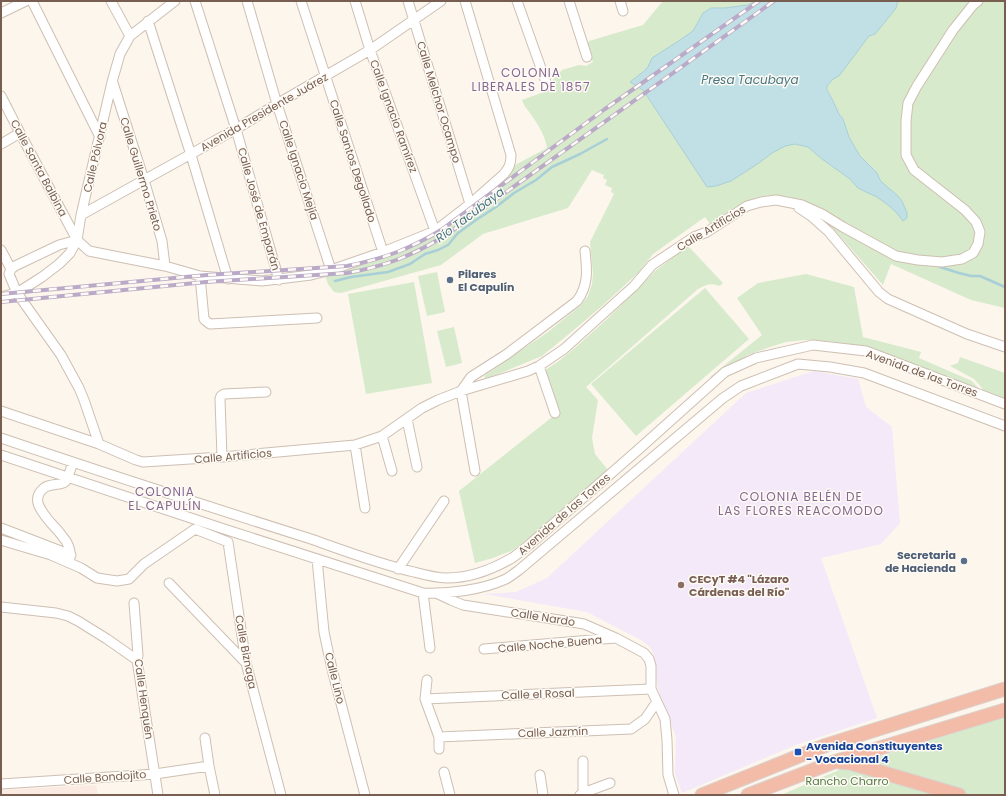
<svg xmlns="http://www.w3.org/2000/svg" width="1006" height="796" viewBox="0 0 1006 796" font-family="Poppins,sans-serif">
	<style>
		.commercial { fill: #fbeae2 }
		.education { fill: #f3e9f9 }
		.green { fill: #d7eacb }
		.water { fill: #c1e0e6; stroke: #a8cfd7 }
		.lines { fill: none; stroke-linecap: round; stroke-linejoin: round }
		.stream { stroke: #a8cfd7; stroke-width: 2.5 }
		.minor-casing { stroke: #cebfb2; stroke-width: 11 }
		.highway-casing { stroke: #d9d2ce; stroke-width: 15 }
		.minor { stroke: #fff; stroke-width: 9 }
		.highway { stroke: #f2bca8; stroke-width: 13 }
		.rail-casing { stroke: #baaac7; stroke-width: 4 }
		.rail { stroke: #fefaf4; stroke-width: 2.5; stroke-dasharray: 8; stroke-linecap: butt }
		.service-dot { fill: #5c6f8a; stroke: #fefaf4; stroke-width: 1.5 }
		.education-dot { fill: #8d6e63; stroke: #fefaf4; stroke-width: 1.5 }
		.transit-dot { fill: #1a4fb4; stroke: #fefaf4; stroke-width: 1.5 }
		.labels { text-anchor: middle; stroke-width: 3; stroke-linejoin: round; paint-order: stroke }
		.street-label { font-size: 11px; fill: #775e50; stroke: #fefaf4 }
		.service-label { font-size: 11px; font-weight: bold; fill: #4e5e75; stroke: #fefaf4; text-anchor: start }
		.education-label { font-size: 11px; font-weight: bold; fill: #785e54; stroke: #fefaf4; text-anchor: start }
		.transit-label { font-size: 11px; font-weight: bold; fill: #164399; stroke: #fefaf4; text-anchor: start }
		.park-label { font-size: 11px; fill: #567c48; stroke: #fefaf4 }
		.neighbourhood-label { font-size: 12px; letter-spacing: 1px; fill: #856892; stroke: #fefaf4 }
		.water-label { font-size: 12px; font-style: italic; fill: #477782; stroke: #fefaf4 }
	</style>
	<rect width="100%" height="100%" fill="#fcf6ed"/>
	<path class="commercial" d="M96,785L98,795H1V790Z"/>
	<path class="education" d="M814,371L858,379L866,407L892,427L900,523L881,544L821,558L877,718L796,745L682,793L675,774L676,737L658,689L654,656L650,647L641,640L587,612L484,594L516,592L547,578L746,393Z"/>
	<path class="green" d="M663,1H815L802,63L860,156L849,137L843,119L839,114L832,99L827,89V86L833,79L889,1H1005V308L971,300L891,264L883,285L831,226L814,211L810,203C790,196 767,191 747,201C734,207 722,216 710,224L705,217L653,254L638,273L601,307L569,334L542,356L486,379L484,376L548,332L580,306L588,296L592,284L593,274L590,242L614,194L611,192L612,188L605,185L607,180L603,178L604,175L592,170L568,208L483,234L441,265L341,293L334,292L328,284L325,275L436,234L517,164L547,148C545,136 539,126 532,116C528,109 525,109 522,100L544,92V85L552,81L562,70L579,65L586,66L593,62L585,46L589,41L643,25Z
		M688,246L723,283L720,286C710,283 707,284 698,289L586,387L598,400L592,438L595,454L608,470L532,536L513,550L493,558L475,563L459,491L556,414L542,372L559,361L576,347L606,320L655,271Z
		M437,272L445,312L427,316L418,276Z
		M806,274L854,287L863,337L921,352L919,358L972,381L978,388L977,389L866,348L844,343L825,341L804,340L786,342L770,347L748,355L729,367L713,380L710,377L762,335L737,298L758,283Z
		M414,282L432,383L366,394L348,294Z
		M705,288L749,339L636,436L591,384Z
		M454,327L462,363L446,367L437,331Z
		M960,357L1005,373V399L981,390L983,389L974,379L950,366L958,363Z
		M1005,717V795H781L846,767Z"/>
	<path class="water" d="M756,1H898L896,8L885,22L875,34L869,36L839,76L833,79L827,86V90L832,99L839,114L843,119L849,137L860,156L877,173L880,180L884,184L898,196L902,201L907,213V218L903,221L896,212L888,205L877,197L866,192L858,188L850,179L822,159L808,147L795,144L785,146L772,153L759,163L731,181L716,186L707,187L643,90L630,82L643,72L648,67L652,58L680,40L693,31L703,13L711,8H725L748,5Z"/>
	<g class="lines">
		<path class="stream" d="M940,267L959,273L971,276H980L1005,287
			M335,281L351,277L388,272L410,264L425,254L438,250L448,245L458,233L476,220L496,207L514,193L536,180L552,167L580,154L607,139"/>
		<g class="minor-casing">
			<path id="minor" d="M32,1L100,137
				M111,1L130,36
				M195,1L236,129L279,280
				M247,1L277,104L331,270
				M301,1L383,252
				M355,1L370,50L435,231
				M408,1L470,204
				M517,1L547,85
				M569,1L587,57
				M620,1L623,11
				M1,13L26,1
				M148,21L191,155L228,279
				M113,83L144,180L162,241L165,266
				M1,96L20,133L77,240L89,251L165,266L200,276L262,281L311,275L331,270L383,252L435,231L470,204L504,174C509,168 511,164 511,155L465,1
				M1,144L20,133
				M799,208L811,216L829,232L879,292L888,299L967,334L1005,347
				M81,215L236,129L277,104L370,50L441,1
				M77,240L59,245L15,266L11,269L9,274L17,293L61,355L79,388L84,400L99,444
				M1,250L11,269
				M200,276L204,319L206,321L210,324L317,318
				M1,297L17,293L42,277L59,264L70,253L77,240L81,215L112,82L120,54L130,36L175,1
				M539,366L555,413
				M1,411L99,444L136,460L143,462L222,457L355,445L382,436L422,408L438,400L461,391L528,371L539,366L564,349L634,286L652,265L694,237L707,232L747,206L761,202L776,200L802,205L822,214L843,227L896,256L918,260L942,262L962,259L973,253L978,244L980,232L976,222L965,210L914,170L906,155V121L908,103L917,86L953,30L973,5L978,1
				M407,419L417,467
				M382,436L392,471
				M1,438C104,473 207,506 311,539C345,551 379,564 414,572C425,575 436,578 447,578C469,578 493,569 512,558C518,554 524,549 529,545L639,449L725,372L756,358L813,345L866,351L1005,404
				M355,445L365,508
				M1,455L224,529L423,593C449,594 482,590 506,579C511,576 515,573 519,570L723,398L741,386L798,364L830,367L864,373L1005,426
				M222,457L220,399L221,396L224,394L266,392
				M475,471L461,391L471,377L507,354L577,301C589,285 587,269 585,251
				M1,528L71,555
				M1,540L51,555L81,568L97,578L117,581L129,579L144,564L195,529L228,542L246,663L281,795
				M317,559L324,632L328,651L333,673L365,795
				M69,562C72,554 70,548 66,541C61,534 56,528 50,522C42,512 30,499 44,488C51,483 59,486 65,482C68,480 71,467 73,462
				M398,569L444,501
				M169,583L246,663
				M423,593L430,648
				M438,594L451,600L463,605L572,622L584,624L616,638L644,653L649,659L651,666V689L665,719L667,740L668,775L674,795
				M134,603L138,655L137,660L158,795
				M1,607L56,613L68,616L78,621L107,639L137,660
				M484,649L615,638
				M427,680L425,699L439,737V749
				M425,699L651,689
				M439,737L631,729L645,719L656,703
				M205,738L209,766L215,795
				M444,772L450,795
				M540,775L543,795
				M1,784L155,774L209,766
				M583,793V761
				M580,795L583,793L610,783"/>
		</g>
		<g class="highway-casing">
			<path id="highway" d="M838,762L850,763L959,795
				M702,795L824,746L1005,689
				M748,795L834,762L1005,710"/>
		</g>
		<use href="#minor" class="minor"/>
		<use href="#highway" class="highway"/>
		<g class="rail-casing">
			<path id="rail" d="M1,294L207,275L347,266C383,259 410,249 441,230L605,109L759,1
				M1,302L206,282L347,273C386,266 412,256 446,235L774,1"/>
		</g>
		<use href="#rail" class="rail"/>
	</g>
	<g class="service-dot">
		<circle cx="450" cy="280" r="4"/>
		<circle cx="964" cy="561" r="4"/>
	</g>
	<circle class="education-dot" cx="681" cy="585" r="4"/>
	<rect class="transit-dot" x="794" y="748" width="8" height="8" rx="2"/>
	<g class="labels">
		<g class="street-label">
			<text transform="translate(439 102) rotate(73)" y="4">Calle Melchor Ocampo</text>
			<text transform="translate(264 112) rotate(-30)" y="4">Avenida Presidente Juárez</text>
			<text transform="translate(394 116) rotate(70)" y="4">Calle Ignacio Ramírez</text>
			<text transform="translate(95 157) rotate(-77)" y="4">Calle Pólvora</text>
			<text transform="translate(353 161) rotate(72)" y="4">Calle Santos Degollado</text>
			<text transform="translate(39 168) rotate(62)" y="4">Calle Santa Balbina</text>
			<text transform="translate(299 170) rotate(72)" y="4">Calle Ignacio Mejía</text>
			<text transform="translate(141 174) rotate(73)" y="4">Calle Guillermo Prieto</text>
			<text transform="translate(259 209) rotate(74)" y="4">Calle José de Emparán</text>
			<text transform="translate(711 228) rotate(-31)" y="4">Calle Artificios</text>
			<text transform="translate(922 373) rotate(20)" y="4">Avenida de las Torres</text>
			<text transform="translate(233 456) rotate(-5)" y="4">Calle Artificios</text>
			<text transform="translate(564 514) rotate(-41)" y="4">Avenida de las Torres</text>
			<text transform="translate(543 617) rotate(9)" y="4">Calle Nardo</text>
			<text transform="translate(550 644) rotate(-5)" y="4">Calle Noche Buena</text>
			<text transform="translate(246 652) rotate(79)" y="4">Calle Biznaga</text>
			<text transform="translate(335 678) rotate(76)" y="4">Calle Lino</text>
			<text transform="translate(538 694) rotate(-2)" y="4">Calle el Rosal</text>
			<text transform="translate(144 699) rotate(82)" y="4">Calle Henquén</text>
			<text transform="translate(553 732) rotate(-2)" y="4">Calle Jazmín</text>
			<text transform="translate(105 777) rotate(-4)" y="4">Calle Bondojito</text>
		</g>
		<g class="service-label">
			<text x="458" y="278">Pilares<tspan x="458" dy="13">El Capulín</tspan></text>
			<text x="956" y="559" text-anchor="end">Secretaria<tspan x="956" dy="13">de Hacienda</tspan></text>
		</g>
		<g class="education-label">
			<text x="689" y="583">CECyT #4 "Lázaro<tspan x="689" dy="13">Cárdenas del Río"</tspan></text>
		</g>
		<g class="transit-label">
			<text x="806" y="750">Avenida Constituyentes<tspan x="806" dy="13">- Vocacional 4</tspan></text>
		</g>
		<g class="park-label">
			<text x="847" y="785">Rancho Charro</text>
		</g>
		<g class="neighbourhood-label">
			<text x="531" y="77">COLONIA<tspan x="531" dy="14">LIBERALES DE 1857</tspan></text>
			<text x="165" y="496">COLONIA<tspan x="165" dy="14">EL CAPULÍN</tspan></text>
			<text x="801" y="501">COLONIA BELÉN DE<tspan x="801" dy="14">LAS FLORES REACOMODO</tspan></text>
		</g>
		<g class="water-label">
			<text x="750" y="84">Presa Tacubaya</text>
			<text transform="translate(470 215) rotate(-37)" y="4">Río Tacubaya</text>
		</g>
	</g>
	<rect width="1006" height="796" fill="none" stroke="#775e50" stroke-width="4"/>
</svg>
